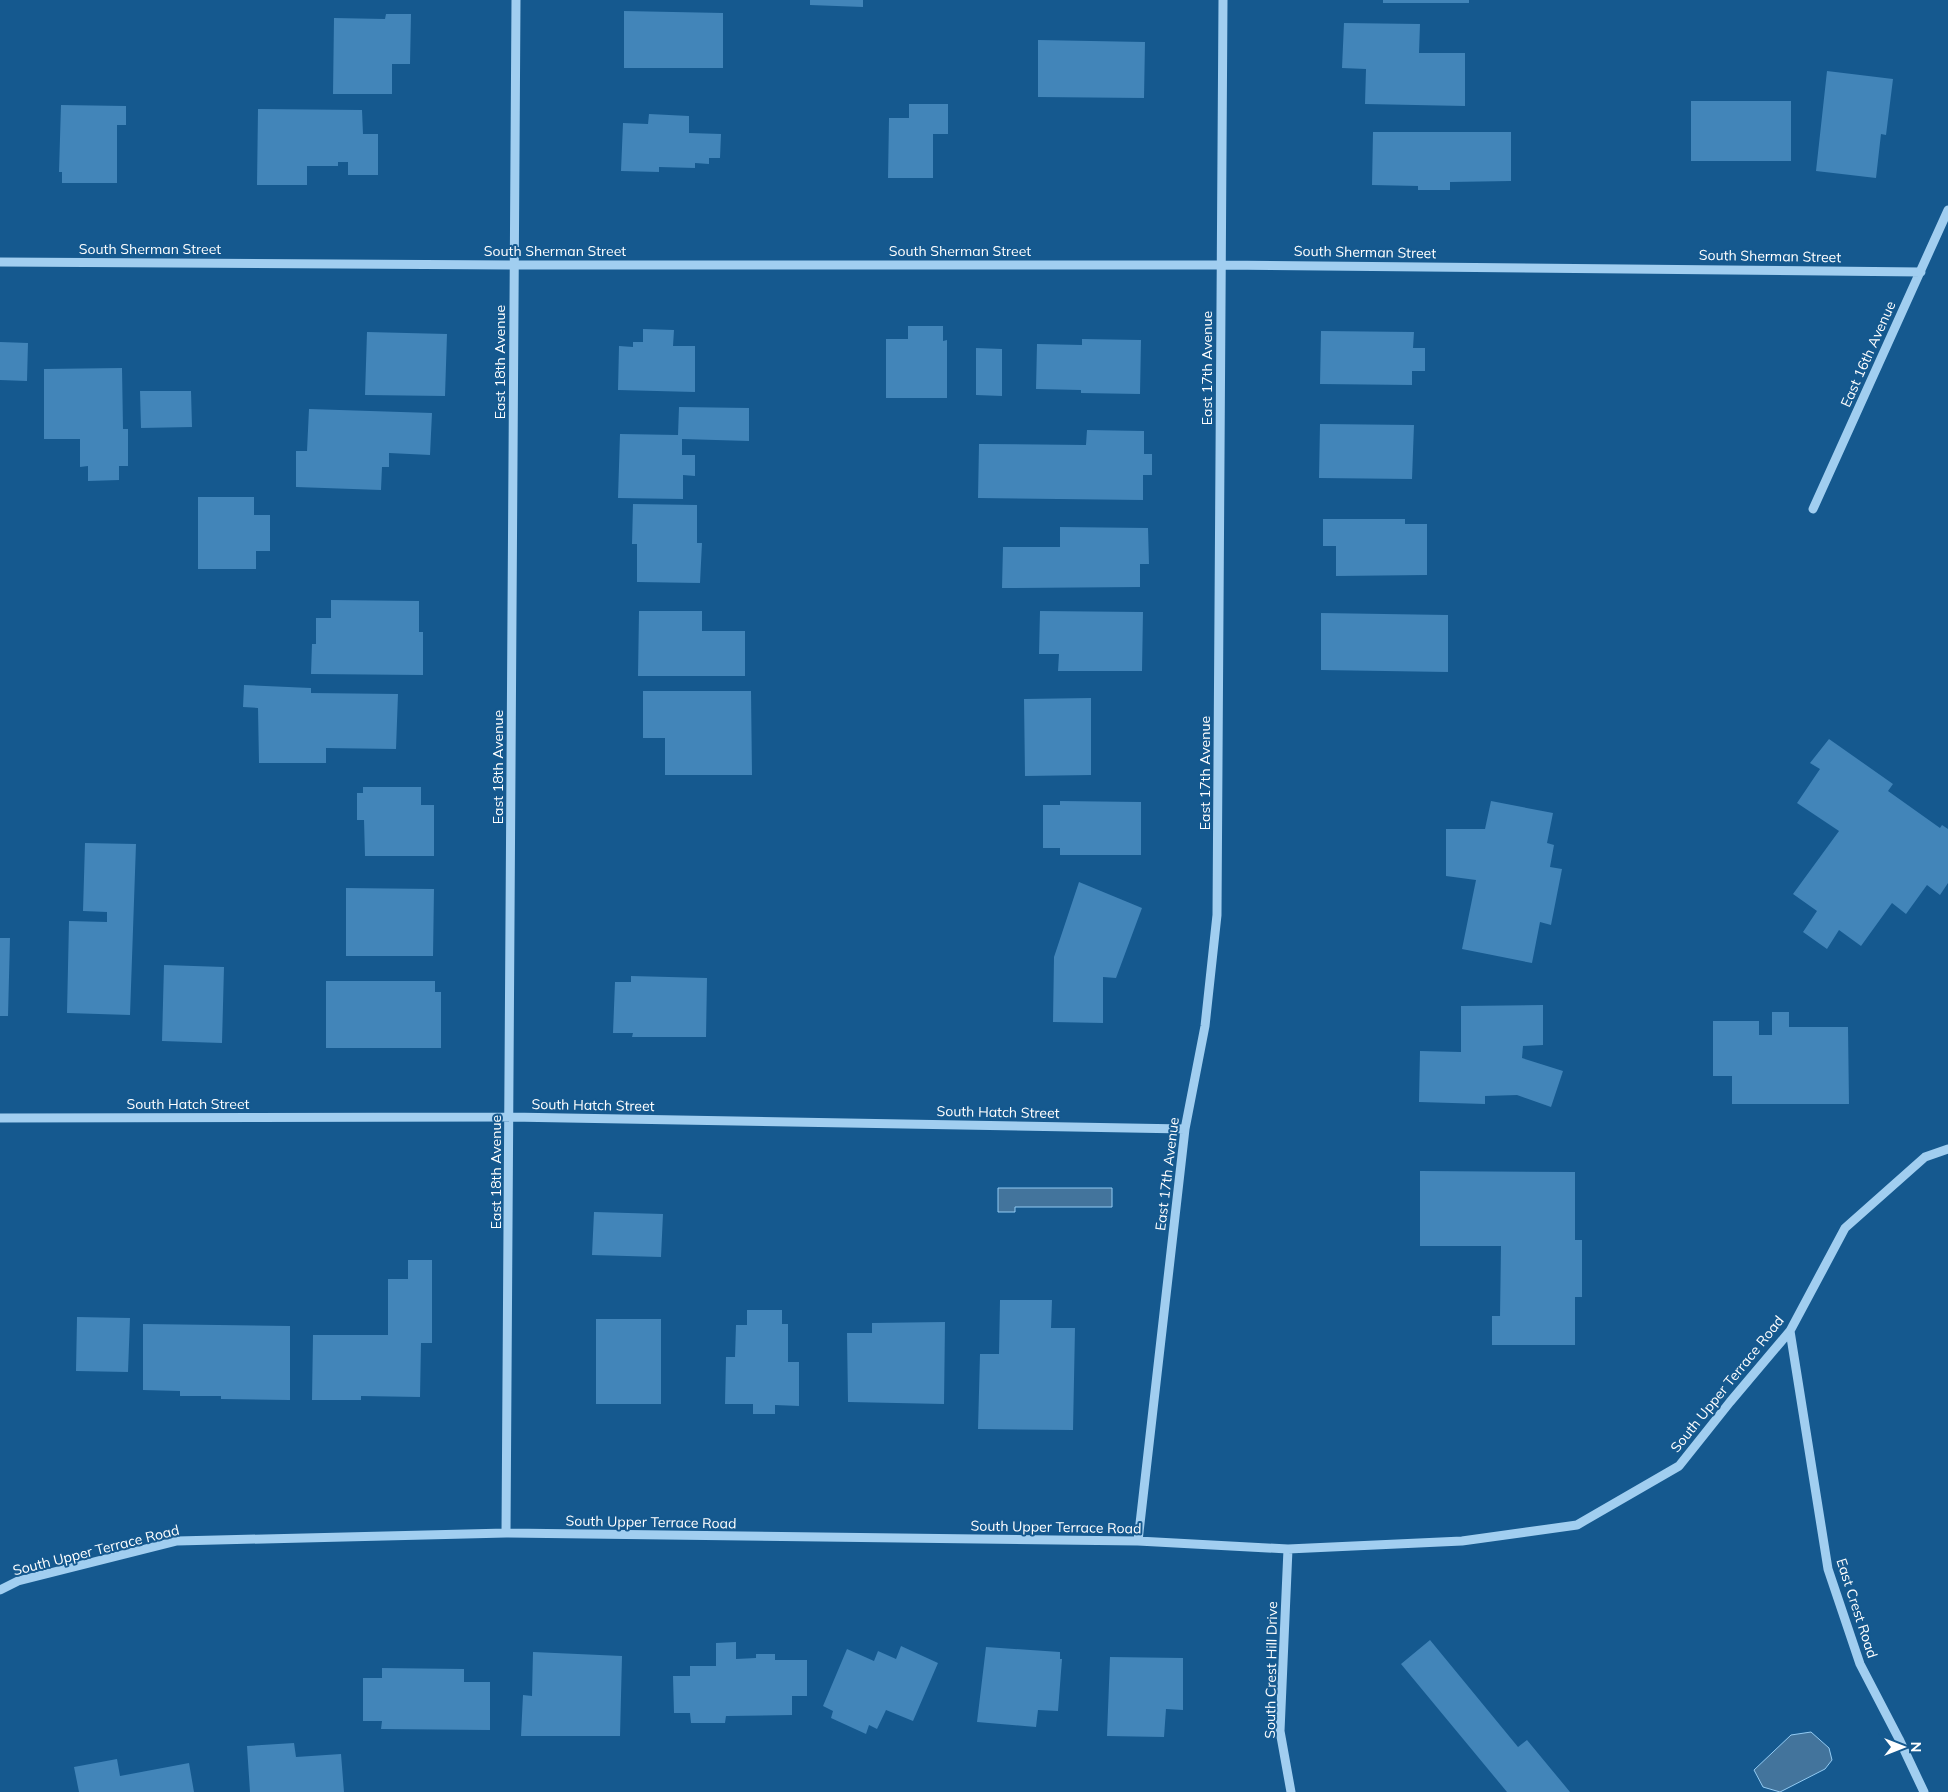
<svg xmlns="http://www.w3.org/2000/svg" width="1948" height="1792" viewBox="0 0 1948 1792" font-family="Mulish,sans-serif">
	<style>
		.water { fill: #43749c; stroke: #93cbf3 }
		.building { fill: #4285b9 }
		.lines { fill: none; stroke-linecap: round; stroke-linejoin: round }
		.minor { stroke: #a1cef0; stroke-width: 9 }
		.labels { text-anchor: middle; stroke-width: 4; stroke-linejoin: round; paint-order: stroke }
		.street-label { font-size: 14px; fill: #fff; stroke: #15598f }
	</style>
	<rect width="100%" height="100%" fill="#15598f"/>
	<path class="water" d="M998,1188H1112V1207H1015V1212H998Z
		M1811,1732L1829,1748L1832,1760L1825,1769L1780,1792L1763,1787L1754,1770L1791,1735Z"/>
	<path class="building" d="M810,0H863V7L810,5Z
		M1383,0H1469V3H1383Z
		M624,11L723,13V68H624Z
		M386,14H411L410,64H392V94H333L334,18L385,19Z
		M1344,23L1420,24L1419,53H1465V106L1365,104L1366,69L1342,68Z
		M1038,40L1145,42L1144,98L1038,97Z
		M1827,71L1893,79L1886,135L1881,134L1876,178L1816,171Z
		M1691,101H1791V161H1691Z
		M909,104H948V134H933V178H888L889,118H909Z
		M61,105L126,106V125H117V183H62V172H59Z
		M258,109L362,110L363,134H378V175H348V162H338V166H307V185H257Z
		M649,114L689,116V133L721,134L720,158H709V164L695,163V168L659,167V172L621,171L623,123L648,124Z
		M1373,132H1511V181L1450,182V190H1418V186L1372,185Z
		M908,326H943V341L947,340V398H886V339H908Z
		M643,329L674,330L673,346H695V392L618,390L619,346L633,347V342H643Z
		M1321,331L1414,332L1413,348H1425V371H1412V385L1320,384Z
		M367,332L447,334L445,396L365,395Z
		M1082,339L1141,340L1140,394L1081,393V390L1036,389L1037,344L1082,345Z
		M0,342L28,343L27,381L0,380Z
		M976,348L1002,349V396L976,395Z
		M122,368L123,429H128V466H119V480L88,481V466L80,467V439H44V369Z
		M140,391H191L192,427L141,428Z
		M679,407L749,408V441L682,439V455H695V476L683,475V499L618,498L620,434L678,435Z
		M309,409L432,413L430,455L389,453V467H382L381,490L296,487V451H307Z
		M1320,424L1414,425L1412,479L1319,478Z
		M1087,430L1144,431V454H1152V475H1143V500L978,498L979,444L1086,445Z
		M198,497H254V515H270V551H256V569H198Z
		M633,504L697,505V543H702L700,583L637,582V544H632Z
		M1323,519H1405V524H1427V575L1336,576V546H1323Z
		M1060,527L1148,528L1149,564H1140V587L1002,588L1003,547H1060Z
		M331,600L419,601V632H423V675L311,674L312,644H316V618H331Z
		M639,611H702V631H745V676H638Z
		M1040,611L1143,612L1142,671H1058L1059,654H1039Z
		M1321,613L1448,615V672L1321,670Z
		M244,685L311,688V693L398,694L396,749L326,748V763H259L258,708L243,707Z
		M643,691H751L752,775H665V738H643Z
		M1091,698V775L1025,776L1024,699Z
		M1829,739L1893,784L1888,791L1940,828L1942,825L1948,829V883L1940,895L1927,885L1906,914L1892,903L1861,946L1839,930L1827,949L1803,932L1817,911L1793,894L1839,831L1797,803L1820,769L1810,763Z
		M363,787H421V805H434V856H365L364,820H357V793H363Z
		M1060,801L1141,802V855H1060V848H1043V805H1060Z
		M1491,801L1553,813L1547,843L1554,845L1550,867L1562,869L1551,925L1540,922L1532,963L1462,949L1476,880L1446,876V829H1485Z
		M85,843L136,844L130,1015L67,1013L69,921L107,922V912L83,911Z
		M1079,882L1142,908L1116,978L1103,977V1023L1053,1022L1054,957Z
		M346,888L434,889L433,956H346Z
		M0,938H10L8,1016H0Z
		M164,965L224,967L222,1043L162,1041Z
		M631,976L707,978L706,1037H632L633,1033H613L615,982H631Z
		M326,981H435V992H441V1048H326Z
		M1543,1005V1045L1523,1046L1522,1058L1563,1071L1551,1107L1517,1095L1485,1096V1104L1419,1102L1420,1051L1461,1052V1006Z
		M1772,1012H1789V1027H1848L1849,1104H1732V1076H1713V1021H1759V1035H1772Z
		M1420,1171L1575,1172V1240H1582V1297H1575V1345H1492V1316H1500L1501,1246H1420Z
		M594,1212L663,1214L661,1257L592,1255Z
		M408,1260H432V1343H421L420,1397L361,1396V1400H312L313,1335H388V1279H408Z
		M1000,1300H1052L1051,1328H1075L1073,1430L978,1429L980,1354H999Z
		M747,1310H782V1324H788V1362H799V1406L775,1405V1414H753V1404H725L726,1357H735L736,1325H747Z
		M77,1317L130,1318L128,1372L76,1371Z
		M596,1319H661V1404H596Z
		M945,1322L944,1404L848,1402L847,1333H872V1323Z
		M143,1324L290,1326V1400L221,1399V1396H180V1391L143,1390Z
		M1430,1640L1518,1747L1527,1740L1570,1792H1507L1401,1664Z
		M736,1642V1659L756,1658V1654H775V1660H807V1696H792V1715L726,1716L725,1723H691L690,1713H674L673,1676H690V1666H716V1643Z
		M901,1646L938,1663L913,1721L886,1710L877,1729L869,1725L866,1734L831,1718L833,1711L823,1706L847,1649L874,1661L878,1651L896,1659Z
		M986,1647L1060,1652V1659H1062L1058,1711L1038,1710L1036,1727L977,1722Z
		M533,1652L622,1656L620,1736H521L523,1695L532,1696Z
		M1110,1657L1183,1658V1710L1166,1709L1164,1737L1107,1736Z
		M382,1668L464,1669V1682H490V1730L381,1729L382,1721H363V1678H382Z
		M294,1743L296,1757L341,1754L344,1792H250L247,1746Z
		M117,1759L120,1776L189,1763L194,1792H79L74,1767Z"/>
	<g class="lines">
		<path class="minor" d="M0,262L514,265H1222L1921,272
			M1813,509L1948,210
			M0,1118L510,1117L1185,1129
			M1790,1331L1828,1569L1860,1664L1899,1739L1924,1792
			M506,1533L516,0
			M1138,1541L1185,1129L1205,1026L1217,915L1223,0
			M1288,1549L1280,1731L1291,1792
			M0,1590L18,1581L177,1541L506,1533L1138,1541L1288,1549L1462,1541L1577,1525L1679,1466L1730,1402L1790,1331L1845,1228L1925,1157L1948,1149"/>
	</g>
	<g class="labels">
		<g class="street-label">
			<text x="150" y="254">South Sherman Street</text>
			<text x="555" y="256">South Sherman Street</text>
			<text x="960" y="256">South Sherman Street</text>
			<text transform="translate(1365 252) rotate(1)" y="5">South Sherman Street</text>
			<text transform="translate(1770 256) rotate(1)" y="5">South Sherman Street</text>
			<text transform="translate(1868 354) rotate(-66)" y="5">East 16th Avenue</text>
			<text transform="translate(500 362) rotate(-90)" y="5">East 18th Avenue</text>
			<text transform="translate(1207 368) rotate(-90)" y="5">East 17th Avenue</text>
			<text transform="translate(498 767) rotate(-90)" y="5">East 18th Avenue</text>
			<text transform="translate(1205 773) rotate(-90)" y="5">East 17th Avenue</text>
			<text x="188" y="1109">South Hatch Street</text>
			<text transform="translate(593 1105) rotate(1)" y="5">South Hatch Street</text>
			<text transform="translate(998 1112) rotate(1)" y="5">South Hatch Street</text>
			<text transform="translate(496 1172) rotate(-90)" y="5">East 18th Avenue</text>
			<text transform="translate(1167 1174) rotate(-83)" y="5">East 17th Avenue</text>
			<text transform="translate(1727 1384) rotate(-51)" y="5">South Upper Terrace Road</text>
			<text transform="translate(651 1522) rotate(1)" y="5">South Upper Terrace Road</text>
			<text transform="translate(1056 1527) rotate(1)" y="5">South Upper Terrace Road</text>
			<text transform="translate(96 1550) rotate(-14)" y="5">South Upper Terrace Road</text>
			<text transform="translate(1857 1608) rotate(72)" y="5">East Crest Road</text>
			<text transform="translate(1271 1670) rotate(-89)" y="5">South Crest Hill Drive</text>
		</g>
	</g>
	<g transform="translate(1903 1747) rotate(90)" stroke="#15598f" stroke-width="4" paint-order="stroke">
	<path d="M0-4L9 19L0 12L-9 19Z" fill="#ffffff"/>
	<text y="-8" font-size="14" font-weight="bold" text-anchor="middle" fill="#ffffff">N</text>
	</g>
</svg>
